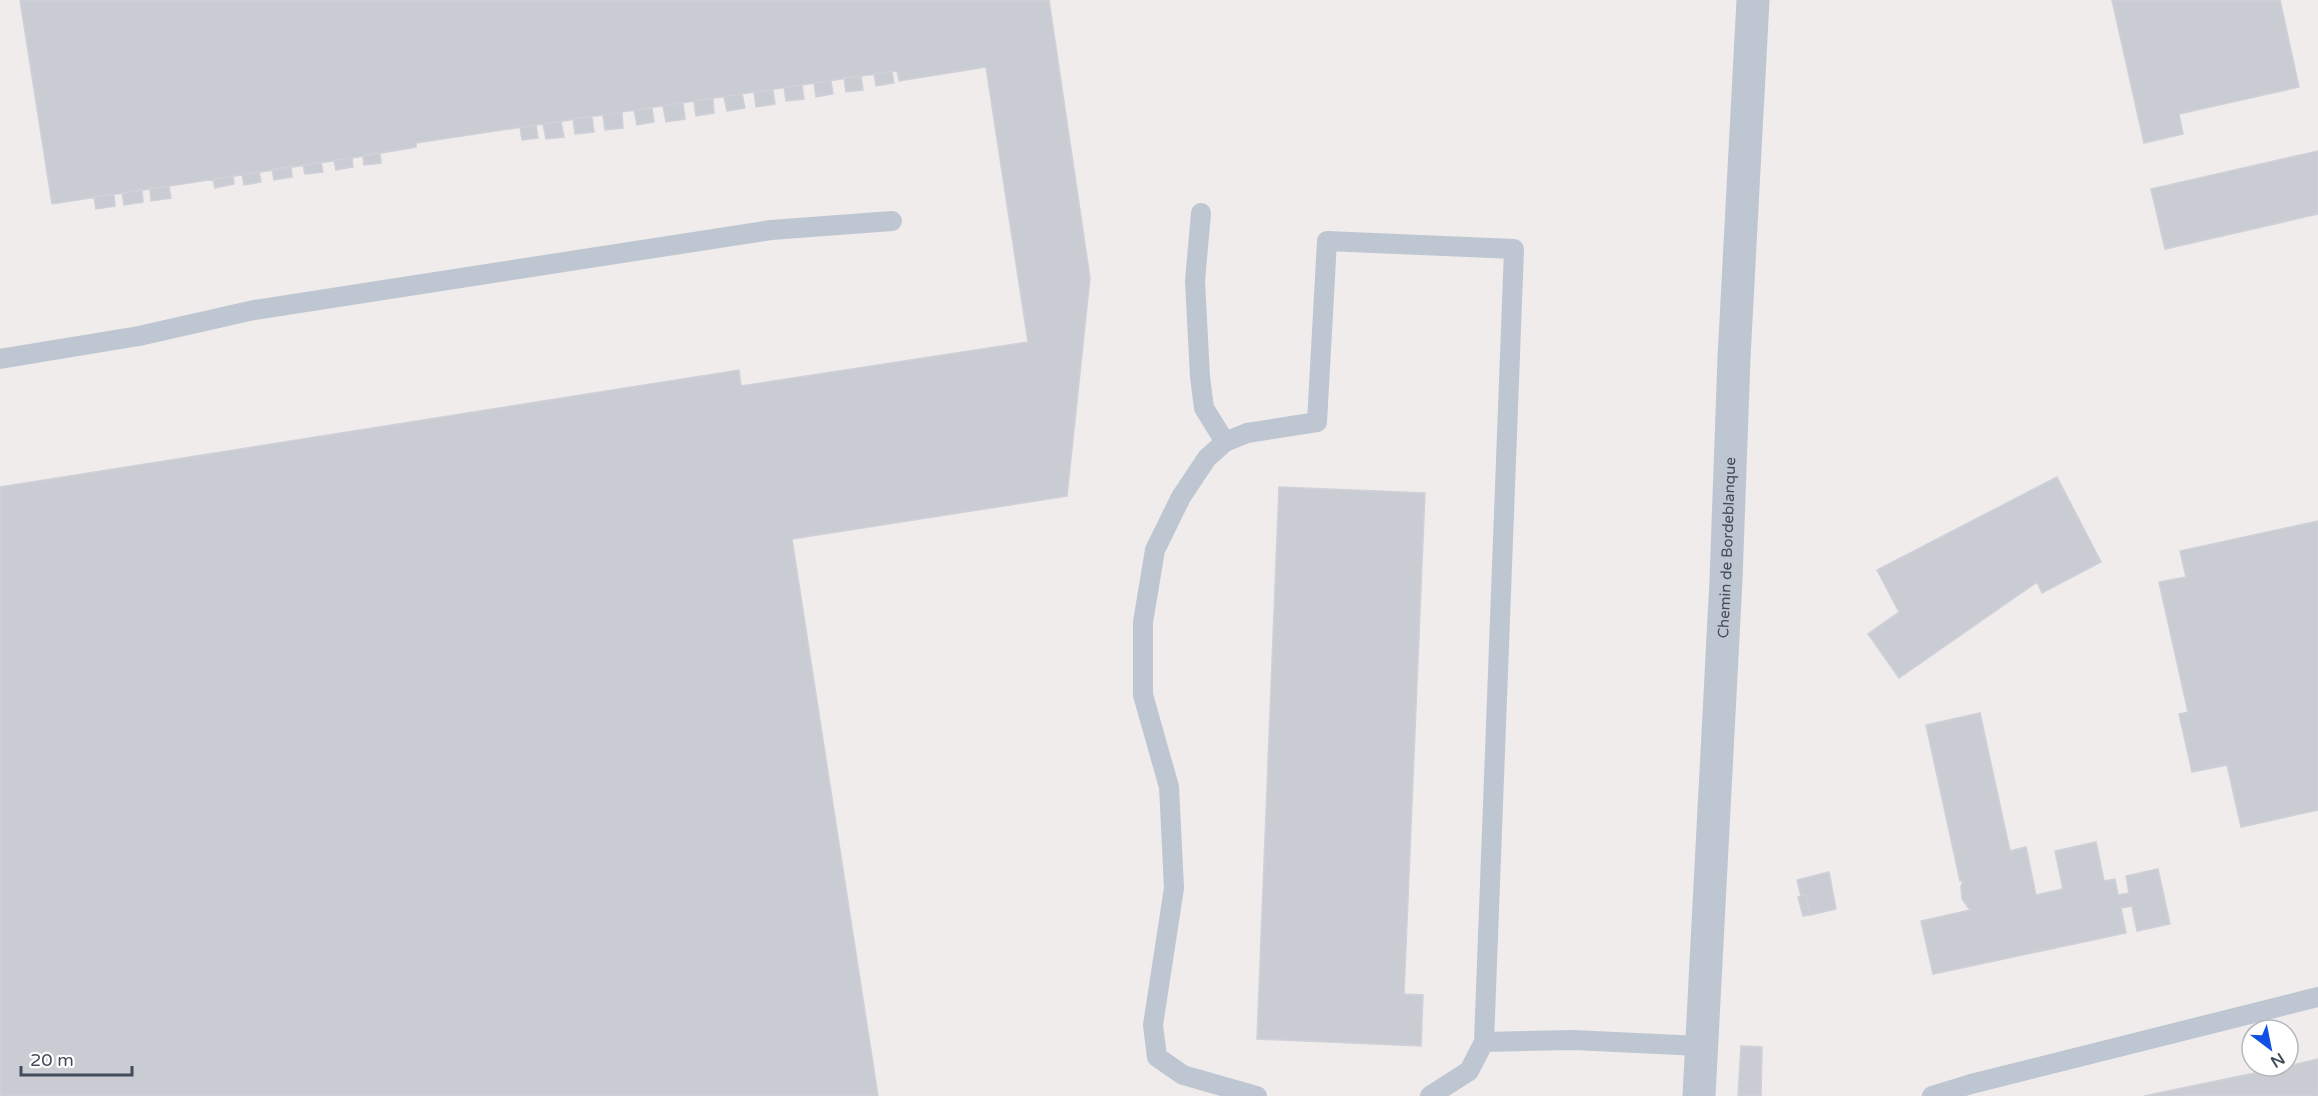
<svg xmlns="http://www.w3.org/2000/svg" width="2318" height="1096" viewBox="0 0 2318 1096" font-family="'Varela Round',sans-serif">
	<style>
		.building { fill: #caccd4; stroke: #cfd0d8; stroke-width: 1.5 }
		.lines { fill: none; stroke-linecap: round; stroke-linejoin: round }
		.lane { stroke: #bec6d2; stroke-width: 20 }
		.street { stroke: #bec6d2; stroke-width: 33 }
		.labels { text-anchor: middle; stroke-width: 5; stroke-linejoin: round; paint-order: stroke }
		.street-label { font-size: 15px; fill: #434c5a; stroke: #fff }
	</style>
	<rect width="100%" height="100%" fill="#efeceb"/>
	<path class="building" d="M20,0H1049L1090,278L1067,496L792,539L878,1096H0V487L739,370L741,386L1028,342L986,67L899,81L897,71L861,76L416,143V147L352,158L52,204Z
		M2112,0H2280L2299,87L2179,114L2183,134L2144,143Z
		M892,71L894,83L876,86L874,74Z
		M861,76L863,90L846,92L844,78Z
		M831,81L833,94L816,97L814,83Z
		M802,85L804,99L786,101L784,87Z
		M773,90L775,104L756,107L754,92Z
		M742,94L745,108L727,111L724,97Z
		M713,99L714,113L696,116L694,101Z
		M683,103L685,119L666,122L663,106Z
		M652,108L654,122L637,125L634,110Z
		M622,112L623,128L605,130L603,115Z
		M592,116L594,132L575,134L573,119Z
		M561,122L564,137L546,139L543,124Z
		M536,125L538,138L522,140L520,127Z
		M2318,151V214L2165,249L2151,189Z
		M380,152L381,163L364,165L363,155Z
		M352,158L353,167L336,170L334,160Z
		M321,162L323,172L305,174L303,165Z
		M291,166L292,177L274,180L272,169Z
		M259,171L261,182L244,185L242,174Z
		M233,176L234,184L215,188L213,179Z
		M169,186L171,198L151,201L150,188Z
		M142,189L143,202L124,205L122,193Z
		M114,194L115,206L96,209L94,197Z
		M2057,477L2101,562L2042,593L2037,582L1899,678L1868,634L1899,612L1877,570Z
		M1279,487L1425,493L1404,994L1423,995L1421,1046L1257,1039Z
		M2318,521V810L2241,827L2227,765L2192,772L2179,714L2188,712L2159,582L2186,577L2180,551Z
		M1980,713L2010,851L2026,847L2036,895L2063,889L2055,851L2096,842L2104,881L2115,879L2118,895L2129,893L2126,876L2158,869L2170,924L2137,931L2132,906L2121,908L2126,933L1933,974L1921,921L1970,910L1962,899L1961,887L1963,880L1960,881L1926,725Z
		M1829,872L1836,909L1810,915L1806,895L1801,896L1797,880Z
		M1806,895L1810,915L1803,916L1798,897Z
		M1741,1046L1762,1047L1761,1096H1738Z
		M2318,1059V1096H2144L2288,1066Z"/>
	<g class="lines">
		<path class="lane" d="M1201,213L1195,281L1200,377L1204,408L1225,442
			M0,359L139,336L254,310L771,230L892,221
			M1484,1042L1573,1040L1700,1046
			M1257,1096L1183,1075L1157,1057L1153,1025L1174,888L1169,787L1143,695V622L1155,550L1181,497L1207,458L1225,442L1247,433L1317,422L1327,241L1514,249L1484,1042L1469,1071L1430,1096
			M1932,1096L1971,1084L2318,997"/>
		<path class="street" id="s1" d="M1699,1096L1726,580L1734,358L1753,0"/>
	</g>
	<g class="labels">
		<g class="street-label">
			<text dy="5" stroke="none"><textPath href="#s1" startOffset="549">Chemin de Bordeblanque</textPath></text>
		</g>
	</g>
	<g transform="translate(2270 1048) rotate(148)"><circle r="28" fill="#ffffff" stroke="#b4b7bd" stroke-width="1.5"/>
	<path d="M0-4.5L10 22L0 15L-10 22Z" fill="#1150e3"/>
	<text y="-9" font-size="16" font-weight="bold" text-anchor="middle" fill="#434c5a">N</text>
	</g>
	<path d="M21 1066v9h111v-9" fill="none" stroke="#434c5a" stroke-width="3"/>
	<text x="30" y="1066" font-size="18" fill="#434c5a" stroke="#ffffff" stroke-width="4.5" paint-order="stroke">20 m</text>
</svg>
